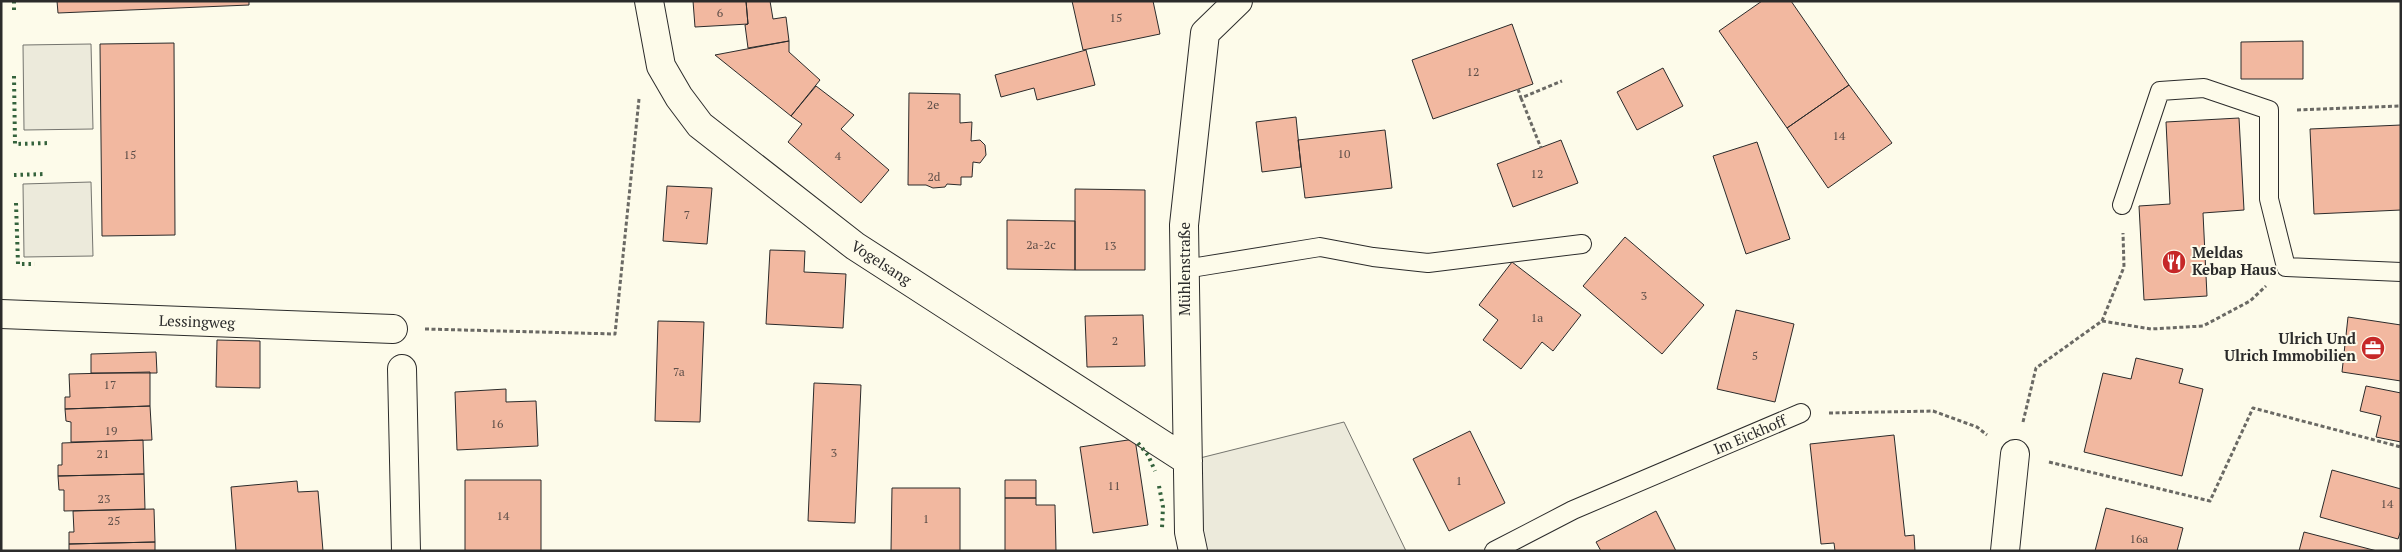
<svg xmlns="http://www.w3.org/2000/svg" width="2402" height="552" viewBox="0 0 2402 552" font-family="'PT Serif',serif">
	<style>
		.parking { fill: #eceadb; stroke: #74746e }
		.building { fill: #f2b8a0; stroke: #2b2b2b }
		.lines { fill: none; stroke-linecap: round; stroke-linejoin: round }
		.lane-casing { stroke: #2b2b2b; stroke-width: 20 }
		.street-casing { stroke: #2b2b2b; stroke-width: 30 }
		.path { stroke: #6a6964; stroke-width: 3; stroke-dasharray: 4 2.5; stroke-linecap: butt }
		.lane { stroke: #fdfbea; stroke-width: 18 }
		.street { stroke: #fdfbea; stroke-width: 28 }
		.hedge { stroke: #34623c; stroke-width: 4; stroke-dasharray: 2.5 4; stroke-linecap: butt }
		.labels { text-anchor: middle; stroke-width: 4; stroke-linejoin: round; paint-order: stroke }
		.number-label { font-size: 12px; fill: #5d4e48 }
		.poi-label { font-size: 15px; font-weight: bold; fill: #2b2b2b; stroke: #fdfbea; text-anchor: start }
		.street-label { font-size: 15px; fill: #2b2b2b; stroke: #fdfbea }
	</style>
	<rect width="100%" height="100%" fill="#fdfbea"/>
	<path class="parking" d="M91,44L93,129L24,130L23,45Z
		M91,182L93,256L24,257L23,184Z
		M1344,422L1406,551H1193L1188,461Z"/>
	<path class="building" d="M57,1H249V5L58,13Z
		M693,1H746L748,24L695,27Z
		M746,1H770L773,19L786,17L789,41L748,48L745,25L748,24Z
		M1072,1H1153L1160,34L1083,50Z
		M1762,1H1791L1849,85L1787,128L1719,31Z
		M1512,24L1533,84L1433,119L1412,60Z
		M789,41V52L820,80L791,116L715,55Z
		M2303,41V79H2241V42Z
		M174,43L175,235L102,236L100,44Z
		M1086,50L1095,85L1037,100L1034,88L1001,97L995,75Z
		M1663,68L1683,106L1637,130L1617,92Z
		M1849,85L1892,143L1828,188L1787,128Z
		M816,86L854,115L841,129L889,170L861,203L788,142L802,124L791,116Z
		M909,93L960,94V123L972,122L971,141L980,140L985,145L986,155L980,163L973,162L972,177H961V185L947,184L945,187L933,188L926,185H908Z
		M1296,117L1301,167L1262,172L1256,122Z
		M2239,118L2244,210L2203,213L2207,296L2144,300L2139,206L2170,204L2166,122Z
		M2401,125V210L2314,214L2310,129Z
		M1385,130L1392,188L1305,198L1298,140Z
		M1561,140L1578,183L1513,207L1497,164Z
		M1757,142L1790,239L1746,254L1713,156Z
		M667,186L712,188L707,244L663,241Z
		M1075,189L1145,190V270H1075Z
		M1007,220L1075,221V270L1007,269Z
		M1625,237L1704,305L1662,354L1583,286Z
		M770,250L805,251L804,272L846,274L843,328L766,324Z
		M1512,262L1581,315L1553,351L1542,342L1521,369L1483,340L1498,320L1479,305Z
		M1736,310L1794,324L1775,402L1717,389Z
		M1143,315L1145,366L1087,367L1085,316Z
		M2348,317L2401,325V381L2342,372Z
		M658,321L704,322L700,422L655,421Z
		M217,340L260,341V388L216,387Z
		M156,352L157,373H91V354Z
		M2136,358L2183,369L2179,383L2203,389L2182,476L2084,452L2103,373L2131,379Z
		M150,372V406L65,409V397H70L69,374Z
		M814,383L861,385L855,523L808,521Z
		M2366,386L2401,393V442L2376,437L2381,416L2360,411Z
		M506,389V402L536,401L538,446L457,450L455,392Z
		M150,406L152,440L71,442V422L66,421L65,409Z
		M1470,431L1505,503L1449,531L1413,459Z
		M1894,435L1905,536L1914,535L1915,551H1835L1834,543L1821,544L1810,444Z
		M1135,439L1148,525L1093,533L1080,447Z
		M143,440L144,474L58,476V465H62V443Z
		M2332,470L2401,489V530L2398,539L2320,517Z
		M144,474L145,509L64,511V490H59L58,476Z
		M465,480H541V551H465Z
		M1005,480H1036V498H1005Z
		M297,481L298,492L318,491L323,551H236L231,487Z
		M892,488H960V551H891Z
		M1005,498H1036V505H1055L1056,551H1005Z
		M2106,508L2183,528L2177,551H2095Z
		M154,509L155,542L69,544V532H74L73,511Z
		M1656,511L1676,551H1601L1596,542Z
		M2304,532L2377,551H2299Z
		M155,542V551H69V544Z"/>
	<g class="lines">
		<g class="lane-casing">
			<path id="lane" d="M2122,205L2160,91L2204,88L2269,110V199L2286,267L2401,272
				M1185,269L1320,247L1373,257L1428,263L1582,244
				M1494,551L1573,510L1801,413"/>
		</g>
		<g class="street-casing">
			<path id="street" d="M649,1L661,66L679,97L700,125L855,246L1188,461
				M1,314L393,329
				M402,369L406,551
				M1193,551L1189,532L1184,225L1205,33L1238,1
				M2005,551L2015,454"/>
		</g>
		<path class="path" d="M1518,89L1521,98L1562,81
			M1521,98L1541,148
			M2297,110L2401,106
			M2102,321L2151,329L2203,326L2250,301L2266,286
			M425,329L615,334L639,99
			M1829,413L1933,411L1977,427L1987,435
			M2023,422L2036,368L2102,321L2124,267L2123,233
			M2049,462L2210,501L2253,408L2401,447"/>
		<use href="#lane" class="lane"/>
		<use href="#street" class="street"/>
		<path class="hedge" d="M14,1V10
			M14,76L15,144L50,143
			M14,175L46,174
			M16,203L18,264H35
			M1138,443L1148,455L1155,471
			M1159,486L1163,507L1162,528"/>
	</g>
	<defs>
		<g id="restaurant-disc" transform="scale(1.25)"><circle r="9.5" fill="#c62828" stroke="#fdfbea"/><path d="M-5-6h1v4h1v-4h1v4h1v-4h1v5L-1.5 .5V6h-2V.5L-5-1ZM5-6V6H3V1.5H1.5Q1.5-4 5-6Z" fill="#fff"/></g>
		<g id="office-disc" transform="scale(1.25)"><circle r="9.5" fill="#c62828" stroke="#fdfbea"/><path d="M-6-3h4V-5.5h4V-3h4V5H-6ZM-1-4.5V-3h2v-1.5ZM-6 0V1H6V0Z" fill="#fff"/></g>
	</defs>
	<g fill-rule="evenodd">
		<use href="#restaurant-disc" x="2174" y="262"/>
		<use href="#office-disc" x="2373" y="348"/>
	</g>
	<g class="labels">
		<g class="number-label">
			<text x="720" y="17">6</text>
			<text x="1116" y="22">15</text>
			<text x="1473" y="76">12</text>
			<text x="933" y="109">2e</text>
			<text x="1839" y="140">14</text>
			<text x="1344" y="158">10</text>
			<text x="130" y="159">15</text>
			<text x="838" y="160">4</text>
			<text x="1537" y="178">12</text>
			<text x="934" y="181">2d</text>
			<text x="687" y="219">7</text>
			<text x="1041" y="249">2a-2c</text>
			<text x="1110" y="250">13</text>
			<text x="1644" y="300">3</text>
			<text x="1537" y="322">1a</text>
			<text x="1115" y="345">2</text>
			<text x="1755" y="360">5</text>
			<text x="679" y="376">7a</text>
			<text x="110" y="389">17</text>
			<text x="497" y="428">16</text>
			<text x="111" y="435">19</text>
			<text x="834" y="457">3</text>
			<text x="103" y="458">21</text>
			<text x="1459" y="485">1</text>
			<text x="1114" y="490">11</text>
			<text x="104" y="503">23</text>
			<text x="2387" y="508">14</text>
			<text x="503" y="520">14</text>
			<text x="926" y="523">1</text>
			<text x="114" y="525">25</text>
			<text x="2139" y="543">16a</text>
		</g>
		<g class="poi-label">
			<text x="2192" y="258">Meldas<tspan x="2192" dy="17">Kebap Haus</tspan></text>
			<text x="2356" y="344" text-anchor="end">Ulrich Und<tspan x="2356" dy="17">Ulrich Immobilien</tspan></text>
		</g>
		<g class="street-label">
			<text transform="translate(881 263) rotate(33)" y="5">Vogelsang</text>
			<text transform="translate(1185 269) rotate(-90)" y="5">Mühlenstraße</text>
			<text transform="translate(197 322) rotate(2)" y="5">Lessingweg</text>
			<text transform="translate(1750 435) rotate(-23)" y="5">Im Eickhoff</text>
		</g>
	</g>
	<rect width="2402" height="552" fill="none" stroke="#2b2b2b" stroke-width="5"/>
</svg>
